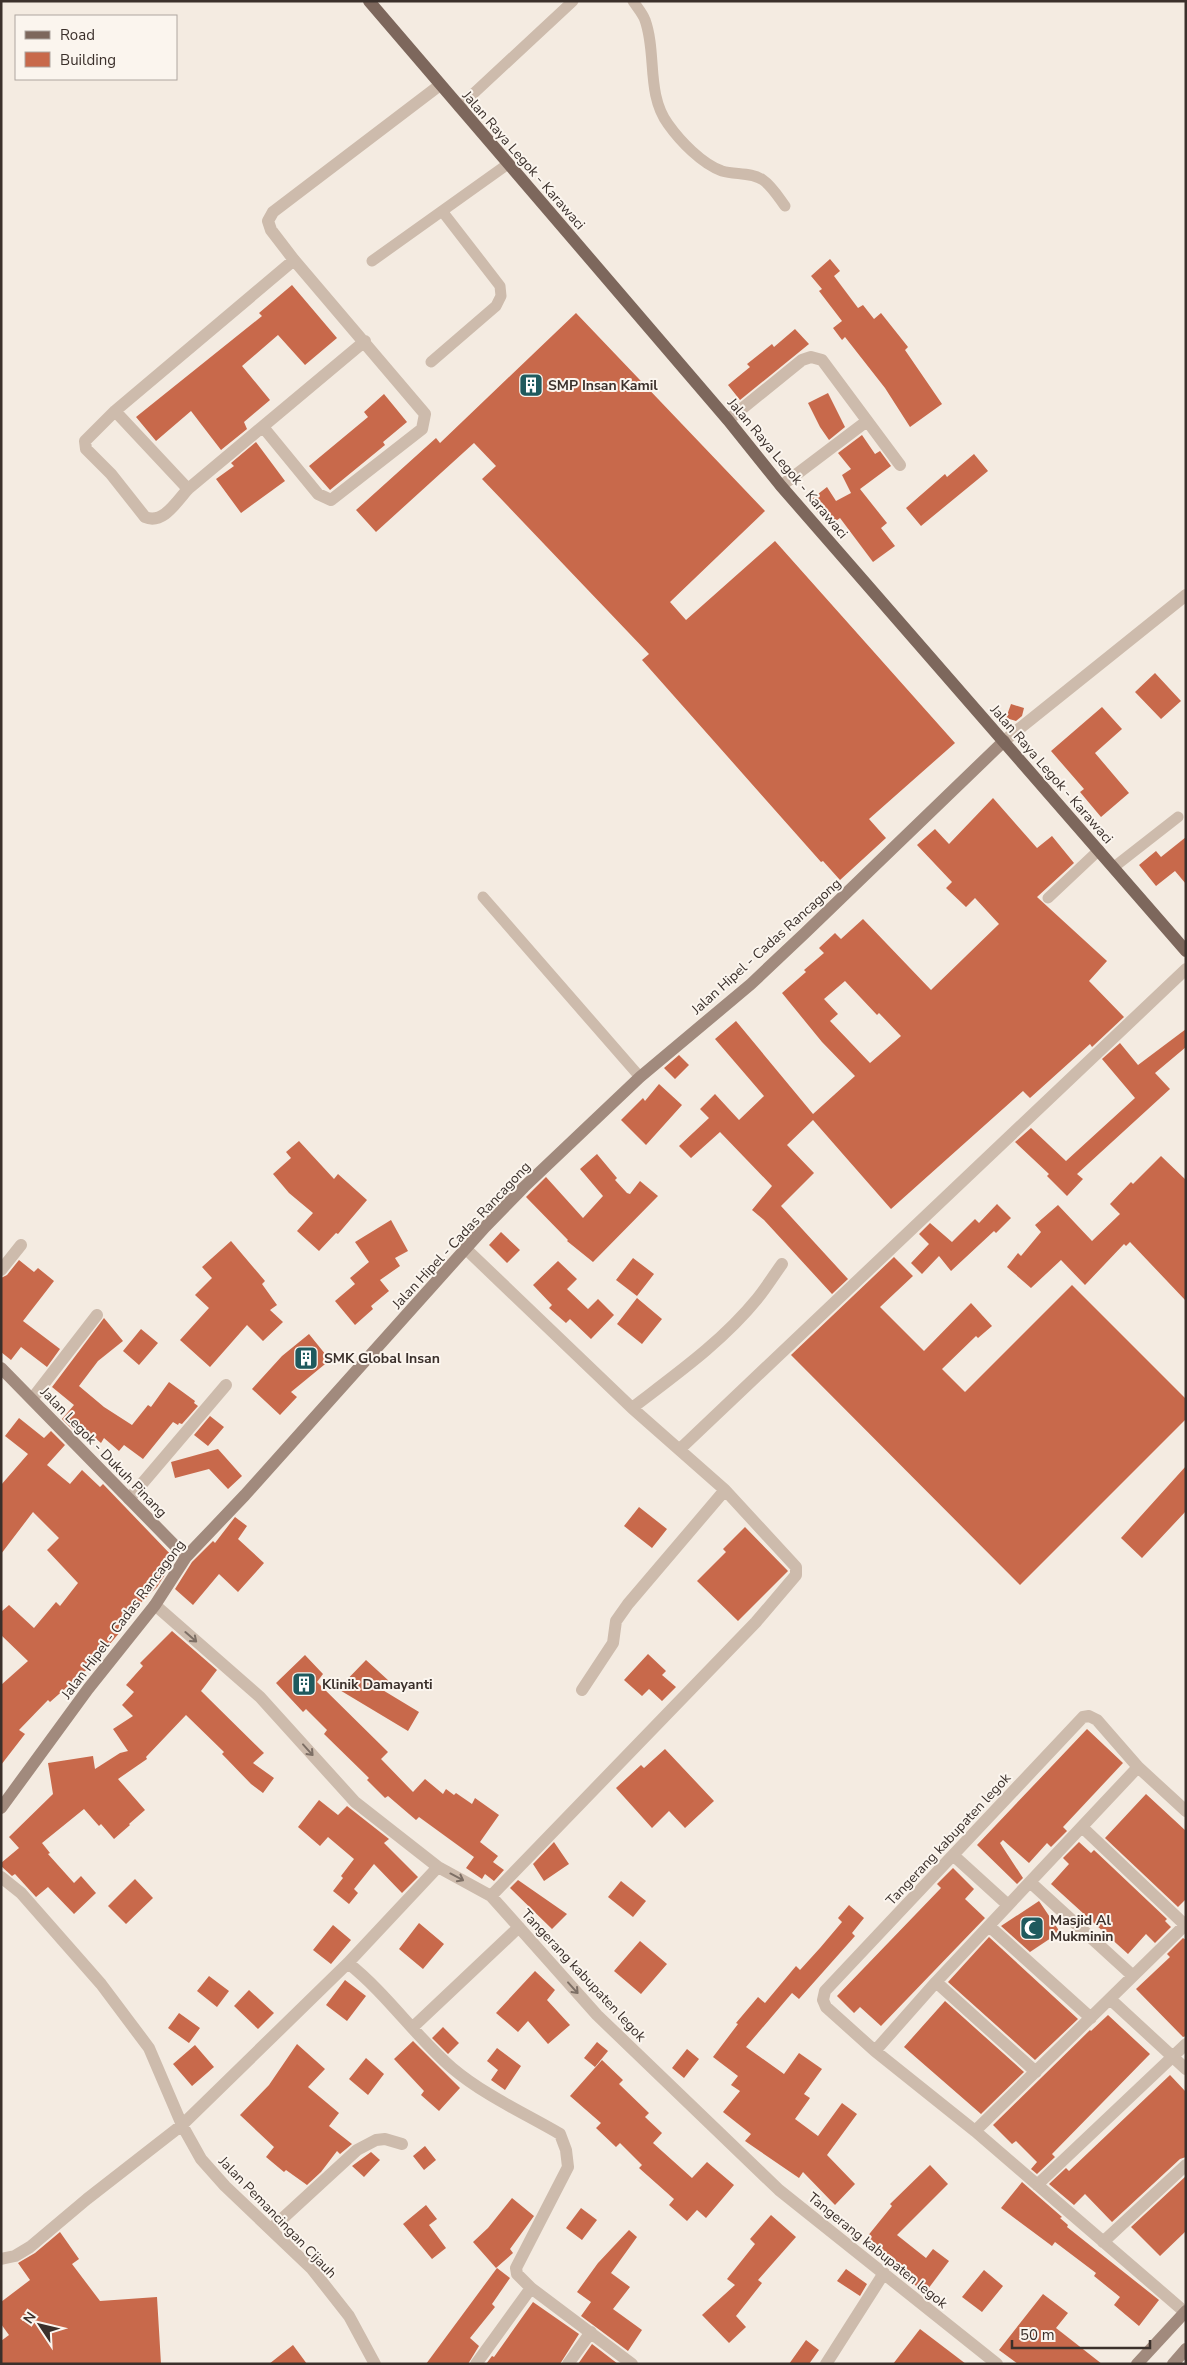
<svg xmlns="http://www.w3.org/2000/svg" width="1187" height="2365" viewBox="0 0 1187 2365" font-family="'Nunito Sans',sans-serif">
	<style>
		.building { fill: #c8694b; fill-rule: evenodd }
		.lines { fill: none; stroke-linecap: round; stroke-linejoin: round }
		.lane { stroke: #cdbbac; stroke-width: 11 }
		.street { stroke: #cdbbac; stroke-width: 12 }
		.secondary { stroke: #a18a7d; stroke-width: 12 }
		.primary { stroke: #7d675c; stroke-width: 12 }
		.oneway { stroke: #7d6f65 }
		.labels { text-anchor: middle; stroke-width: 4; stroke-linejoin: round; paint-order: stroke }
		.street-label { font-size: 14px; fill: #3b302b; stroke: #fbf5ee }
		.poi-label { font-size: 14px; font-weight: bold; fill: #3b302b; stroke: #fbf5ee; text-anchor: start }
	</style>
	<rect width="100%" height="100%" fill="#f4ebe1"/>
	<path class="building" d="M830,259L840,271L834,276L858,308L863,305L874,319L881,313L908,347L905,350L942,404L910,427L885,388L845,337L842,340L833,328L842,321L819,291L822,289L811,276Z
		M292,285L337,338L305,365L278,335L242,366L270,400L244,422L247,429L221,450L191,411L156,441L136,417L262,316L259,313Z
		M576,313L765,511L670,602L686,620L775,541L955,743L869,819L886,838L840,880L823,861L821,862L642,660L649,654L482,479L496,466L474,443L376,532L356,510L436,438L440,443Z
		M795,329L809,344L740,400L728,385L750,367L747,364L772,344L774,347Z
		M828,393L845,427L829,440L820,427L808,403Z
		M384,394L407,422L383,442L385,445L330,490L309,466L368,417L364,412Z
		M862,435L875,454L880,451L891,466L860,489L887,523L881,528L895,546L873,562L840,518L829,526L809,501L827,487L836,501L851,493L842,475L851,469L838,453Z
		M256,442L285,481L241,513L216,479L234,466L231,463Z
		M974,454L988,471L921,526L906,508L945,474L947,477Z
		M1155,673L1181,701L1161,719L1135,692Z
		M1011,704L1024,708L1022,716L1016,721L1006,718Z
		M1102,707L1122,729L1095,753L1129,793L1101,817L1080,792L1084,789L1051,751Z
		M993,798L1037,848L1052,836L1074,863L1037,897L1107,961L1089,981L1124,1017L1092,1047L1090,1044L1030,1098L1023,1091L891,1209L813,1120L787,1145L814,1173L781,1206L848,1279L832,1294L764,1220L752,1210L772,1186L720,1132L691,1158L679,1146L709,1118L700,1109L715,1094L739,1120L764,1096L715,1039L736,1021L813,1114L855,1076L822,1042L782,993L806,972L804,970L824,953L819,948L835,933L841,939L863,919L931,990L999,924L975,898L966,907L946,888L952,882L917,845L935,829L949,844ZM845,981L877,1015L879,1013L901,1036L870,1063L830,1021L838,1014L824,999Z
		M1186,837V884L1175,871L1156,886L1139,865L1156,851L1161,857Z
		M1186,1029V1047L1155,1073L1170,1089L1077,1174L1083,1179L1067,1196L1047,1176L1049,1174L1015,1142L1031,1128L1066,1161L1135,1098L1102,1059L1120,1043L1138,1065Z
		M679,1055L689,1065L675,1079L664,1068Z
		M659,1084L682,1105L646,1145L621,1120L643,1098L645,1101Z
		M299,1141L334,1179L338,1174L367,1200L338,1234L336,1233L319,1251L297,1231L313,1213L289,1193L273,1174L291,1158L286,1152Z
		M597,1154L617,1178L615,1180L627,1193L630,1194L640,1181L658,1196L593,1262L567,1241L568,1240L526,1197L546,1177L583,1218L603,1196L580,1169Z
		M1161,1156L1186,1180V1301L1130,1242L1126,1246L1124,1244L1085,1285L1061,1260L1031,1288L1007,1267L1018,1253L1021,1256L1041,1232L1035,1225L1058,1205L1092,1241L1120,1214L1110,1204L1131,1182L1133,1184Z
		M997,1204L1011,1218L996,1233L994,1231L951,1271L939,1256L922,1274L911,1263L929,1244L919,1234L930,1223L952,1242L975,1219L979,1223Z
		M391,1220L408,1251L395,1258L400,1266L380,1280L389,1291L371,1306L373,1309L355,1325L335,1301L355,1284L350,1278L369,1262L355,1242Z
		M501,1232L520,1250L507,1263L489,1245Z
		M231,1241L265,1281L262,1284L277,1305L270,1310L283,1322L263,1341L247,1325L210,1367L180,1340L209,1308L195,1295L212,1278L202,1267Z
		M894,1257L913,1276L880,1307L924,1351L971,1303L992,1326L978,1338L976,1336L942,1369L965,1392L1072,1285L1186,1399V1419L1020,1585L791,1355Z
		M633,1258L654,1274L637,1296L616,1280Z
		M19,1260L34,1272L38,1268L54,1281L23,1321L60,1349L47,1367L21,1347L11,1360L1,1352V1278L7,1275Z
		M558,1261L577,1279L567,1289L588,1309L598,1299L614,1315L591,1339L570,1319L566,1323L549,1308L552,1305L533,1285Z
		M637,1298L662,1319L642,1344L617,1324Z
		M104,1318L123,1341L98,1361L79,1386L104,1407L132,1425L148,1405L151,1407L169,1382L195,1401L194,1403L198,1406L182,1424L179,1423L178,1425L173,1422L143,1459L124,1445L119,1451L104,1438L101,1443L82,1427L76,1433L62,1419L74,1405L52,1387Z
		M141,1329L158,1343L139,1365L123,1351Z
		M309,1334L330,1360L291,1392L297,1397L280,1415L252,1389L282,1356Z
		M210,1416L224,1427L208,1446L194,1435Z
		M19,1418L44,1438L51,1431L65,1445L47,1465L70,1484L82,1470L100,1487L103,1484L175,1559L157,1587L122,1621L126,1625L92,1665L50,1702L48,1700L19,1730L25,1734L1,1765V1685L28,1661L1,1635V1612L9,1605L34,1628L56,1602L60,1606L78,1583L47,1550L59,1538L33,1512L1,1554V1485L28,1454L5,1436Z
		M218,1449L242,1476L228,1489L209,1469L175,1478L171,1462Z
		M1186,1466V1511L1142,1558L1121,1538Z
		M639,1507L667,1529L652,1548L624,1526Z
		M235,1517L247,1526L238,1539L264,1563L238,1592L219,1574L193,1605L175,1589L192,1562L213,1541L215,1543Z
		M745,1527L788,1571L738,1621L697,1581L726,1552L723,1549Z
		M172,1631L217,1670L201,1691L264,1753L253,1763L274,1778L263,1793L251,1784L222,1754L224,1752L186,1715L146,1757L147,1759L118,1779L145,1810L129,1824L130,1825L114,1839L101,1824L99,1826L84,1809L42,1843L50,1853L48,1854L74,1883L81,1876L96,1893L74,1914L48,1887L36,1897L15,1874L12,1876L1,1866V1863L19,1848L9,1837L53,1794L48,1763L93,1756L95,1769L120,1753L128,1751L113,1729L133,1716L122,1705L134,1692L126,1685L143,1666L140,1663Z
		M648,1654L666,1671L662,1675L676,1687L662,1701L649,1689L642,1696L624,1680Z
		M305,1655L323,1674L317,1682L388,1752L381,1759L413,1792L425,1779L443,1794L446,1789L454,1795L456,1793L472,1804L475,1798L499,1815L480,1842L498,1856L493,1862L504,1870L494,1881L485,1874L482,1879L466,1868L474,1857L419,1817L416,1820L388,1796L385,1798L367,1780L369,1778L324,1734L327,1730L306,1709L303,1712L276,1683Z
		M366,1660L389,1681L381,1689L419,1712L408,1731L338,1689Z
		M1087,1729L1123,1763L1063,1827L1067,1831L1051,1847L1047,1843L1029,1863L1003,1840L1000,1843L1023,1878L1017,1884L977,1845Z
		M665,1749L714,1801L685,1828L669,1811L652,1828L616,1788L641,1765L644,1768Z
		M1146,1794L1186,1831V1899L1178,1907L1105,1838Z
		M319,1800L338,1815L347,1806L389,1839L384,1843L418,1877L402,1893L374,1864L354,1889L358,1893L349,1904L333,1891L343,1878L341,1876L354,1859L328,1837L320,1846L298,1827Z
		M554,1842L569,1864L544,1881L533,1864Z
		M1079,1842L1091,1853L1094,1850L1167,1919L1165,1921L1171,1927L1155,1943L1146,1934L1128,1954L1051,1884L1069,1864L1063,1858Z
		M953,1868L974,1889L965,1899L985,1918L881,2026L860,2007L854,2013L837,1996L941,1888L937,1884Z
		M135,1879L153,1898L126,1924L108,1906Z
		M518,1880L567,1914L552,1929L510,1888Z
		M621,1881L646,1901L633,1917L608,1897Z
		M1039,1901L1060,1932L1030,1952L1001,1926Z
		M849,1905L864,1918L852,1933L855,1936L799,1999L792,1993L746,2047L784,2074L799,2053L822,2069L804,2094L810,2098L795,2119L818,2136L842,2103L857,2114L827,2155L855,2184L835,2205L803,2172L799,2178L745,2141L751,2134L723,2112L740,2091L731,2085L738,2076L713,2057L738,2024L736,2023L758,1997L765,2003L796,1966L800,1970L820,1948L842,1922L838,1918Z
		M419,1923L444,1944L423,1969L399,1949Z
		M333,1925L351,1940L331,1964L313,1950Z
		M989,1937L1078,2019L1035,2060L948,1982Z
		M1183,1938L1186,1940V2036L1183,2037L1136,1989L1170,1957L1167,1954Z
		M640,1941L667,1964L641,1994L614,1971Z
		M535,1971L555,1990L547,2000L570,2025L548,2044L528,2021L518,2032L496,2013Z
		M209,1976L229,1991L217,2007L197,1991Z
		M345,1980L366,1996L347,2021L326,2005Z
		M249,1990L274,2013L258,2029L234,2006Z
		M945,2001L1024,2072L981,2114L904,2047Z
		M179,2013L200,2028L189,2043L168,2028Z
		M1108,2015L1150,2054L1052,2154L1055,2157L1037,2174L1031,2169L1037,2162L1016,2141L1012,2144L993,2125L1090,2030L1091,2031Z
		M443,2027L459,2043L448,2054L432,2038Z
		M413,2041L460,2088L439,2111L421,2095L424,2091L394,2059Z
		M597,2042L608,2051L595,2067L584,2058Z
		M297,2044L325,2069L308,2087L339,2113L329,2126L352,2144L340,2154L337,2151L321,2172L307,2185L286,2170L284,2172L266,2157L274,2147L240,2115L269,2085Z
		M195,2045L214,2067L192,2086L173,2064Z
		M497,2048L521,2066L505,2090L491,2080L498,2070L487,2061Z
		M687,2049L699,2059L684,2078L672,2068Z
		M366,2058L384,2074L368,2095L349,2079Z
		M602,2060L623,2080L619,2084L649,2113L645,2117L662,2133L653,2143L692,2178L707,2162L734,2185L706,2218L697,2210L687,2221L669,2205L674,2199L639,2168L642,2165L620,2143L616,2147L596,2128L601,2123L570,2096Z
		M1170,2075L1186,2092V2157L1180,2159L1112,2222L1085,2194L1074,2205L1049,2184L1066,2168L1069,2171Z
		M425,2146L436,2160L424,2170L413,2156Z
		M371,2152L380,2160L364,2177L352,2166Z
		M930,2165L948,2184L897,2235L926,2258L933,2249L949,2261L925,2293L862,2243L892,2206L890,2204Z
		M1186,2176V2231L1160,2256L1131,2227Z
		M1022,2182L1062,2217L1060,2218L1068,2225L1067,2227L1159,2300L1139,2326L1114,2305L1120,2297L1094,2276L1096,2273L1055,2242L1052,2246L1001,2208Z
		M512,2198L534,2216L510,2249L513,2253L496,2268L473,2242L488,2228Z
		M426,2205L437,2219L429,2225L446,2248L432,2259L403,2224Z
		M581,2208L597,2220L582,2240L566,2228Z
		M771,2215L796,2237L758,2280L762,2283L736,2316L746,2327L729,2343L702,2315L735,2285L727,2279L755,2244L750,2239Z
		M629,2230L637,2237L611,2273L630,2287L613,2309L642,2330L628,2351L581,2316L591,2302L577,2292L598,2263Z
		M60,2232L79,2259L72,2264L100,2301L157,2297L161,2364H1V2341L9,2335L1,2324V2302L30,2280L18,2263L35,2253Z
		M497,2268L510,2278L492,2304L495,2307L470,2338L479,2346L468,2364H426Z
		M846,2269L867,2284L860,2296L837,2281Z
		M984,2270L1003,2286L982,2312L962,2297Z
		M1043,2294L1068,2313L1056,2328L1102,2364H1018L999,2350Z
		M533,2302L579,2334L560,2364H486L492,2356L494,2357Z
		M920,2329L945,2348L966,2364H893Z
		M806,2340L819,2350L809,2364H789Z
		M592,2344L618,2364H578Z
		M293,2345L307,2364H269Z"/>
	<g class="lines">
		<path class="lane" d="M633,1C637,7 643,14 645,20C657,53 646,94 668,124C680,141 702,164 722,171C735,175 751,172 763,180C772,186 779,198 785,206
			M459,107L573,1
			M372,261L508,164
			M431,362L496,306L501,296L500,286L442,211
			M1114,867L1178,817
			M483,897L640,1077
			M1048,898L1099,850"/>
		<path class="street" d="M294,260L115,411L85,441L86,449L111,474L145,517C163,525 177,501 188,489L365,341
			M115,411L188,489
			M728,420L802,360L811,357L822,360L900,465
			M263,427L318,494L331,500L422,429L425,414L294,260L271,230L268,221L273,212L440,85
			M781,486L867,421
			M1004,741L1186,595
			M466,1249L632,1408L725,1490L796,1567V1575L756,1622L491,1896
			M1,1270L21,1245
			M32,1399L97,1315
			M632,1408C675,1375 722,1342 757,1299C766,1288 774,1275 782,1264
			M680,1449L1186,969
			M129,1499L226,1385
			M155,1605L260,1697L355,1802L438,1867L491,1896L597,2015L779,2190L997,2364
			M582,1690L613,1643L616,1621L628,1604L725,1490
			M1186,1811L1138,1767L1097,1720L1089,1716L1083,1717L825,1991L823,2000L826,2007L875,2051L975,2131L1186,2313
			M1082,1827L1185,1925
			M953,1855L1008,1905
			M1,1877L21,1893L101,1984L149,2048L182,2125L201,2159L225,2186L312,2269L349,2316L375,2364
			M1030,1882L1133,1976
			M989,1926L1091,2018
			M348,1963C387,1994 415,2036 452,2068C484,2095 524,2113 560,2134L566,2150L568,2167L516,2268L517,2274L531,2288L632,2364
			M936,1982L1036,2072
			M1110,1999L1186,2069
			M413,2027L519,1927
			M875,2051L936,1982L1138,1767
			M975,2131L1186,1924
			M1037,2185L1186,2044
			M271,2229L357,2150L376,2140L385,2139L402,2144
			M1103,2242L1186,2165
			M1,2259L15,2256L30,2247L87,2199L182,2125L348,1963L438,1867
			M476,2364L531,2288
			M568,2364L591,2332
			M826,2364L884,2273"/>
		<path class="secondary" d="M1,1368L186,1557
			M1,1808L88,1689L155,1605L186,1557L245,1495L485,1227L524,1187L640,1077L751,984L805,933L1004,741
			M1137,2364L1186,2311
			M1173,2364L1186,2349"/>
		<path class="primary" d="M369,1L728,420L781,486L1186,951"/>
	</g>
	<defs><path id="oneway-shaft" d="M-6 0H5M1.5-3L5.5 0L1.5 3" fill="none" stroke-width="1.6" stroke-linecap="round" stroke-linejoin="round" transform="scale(1.25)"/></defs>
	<g class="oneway">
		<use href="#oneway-shaft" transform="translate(191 1637) rotate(41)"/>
		<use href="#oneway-shaft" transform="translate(308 1750) rotate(48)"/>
		<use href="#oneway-shaft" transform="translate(457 1877) rotate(28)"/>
		<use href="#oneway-shaft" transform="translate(573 1988) rotate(48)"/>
	</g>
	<defs>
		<g id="building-square" transform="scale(1.25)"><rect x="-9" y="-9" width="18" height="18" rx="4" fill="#1f5a5e" stroke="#fbf5ee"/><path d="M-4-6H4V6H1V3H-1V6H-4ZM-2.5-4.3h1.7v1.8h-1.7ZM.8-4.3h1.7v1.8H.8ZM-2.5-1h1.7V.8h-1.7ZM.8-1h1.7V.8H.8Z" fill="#fff"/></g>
		<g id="mosque-square" transform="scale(1.25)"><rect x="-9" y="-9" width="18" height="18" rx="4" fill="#1f5a5e" stroke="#fbf5ee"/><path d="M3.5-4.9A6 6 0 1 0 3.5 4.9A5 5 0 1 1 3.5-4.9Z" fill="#fff"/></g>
	</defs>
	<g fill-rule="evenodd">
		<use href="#building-square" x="531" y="385"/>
		<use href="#building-square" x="306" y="1358"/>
		<use href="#building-square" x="304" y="1684"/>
		<use href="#mosque-square" x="1032" y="1928"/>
	</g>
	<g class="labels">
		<g class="street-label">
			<text transform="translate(524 160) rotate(49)" y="5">Jalan Raya Legok - Karawaci</text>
			<text transform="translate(788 468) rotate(50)" y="5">Jalan Raya Legok - Karawaci</text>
			<text transform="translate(1052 774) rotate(49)" y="5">Jalan Raya Legok - Karawaci</text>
			<text transform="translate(766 946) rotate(-42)" y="5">Jalan Hipel - Cadas Rancagong</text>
			<text transform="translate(461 1235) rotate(-47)" y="5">Jalan Hipel - Cadas Rancagong</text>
			<text transform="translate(104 1452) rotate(46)" y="5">Jalan Legok - Dukuh Pinang</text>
			<text transform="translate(123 1619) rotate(-53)" y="5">Jalan Hipel - Cadas Rancagong</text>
			<text transform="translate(948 1839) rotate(-47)" y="5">Tangerang kabupaten legok</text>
			<text transform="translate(584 1975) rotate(47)" y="5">Tangerang kabupaten legok</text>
			<text transform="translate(278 2217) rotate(46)" y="5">Jalan Pemancingan Cijauh</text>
			<text transform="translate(878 2250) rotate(39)" y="5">Tangerang kabupaten legok</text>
		</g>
		<g class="poi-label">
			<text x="548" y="390">SMP Insan Kamil</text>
			<text x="324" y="1363">SMK Global Insan</text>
			<text x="322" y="1689">Klinik Damayanti</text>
			<text x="1050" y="1925">Masjid Al<tspan x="1050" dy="16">Mukminin</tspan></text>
		</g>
	</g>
	<rect width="1187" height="2365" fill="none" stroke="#3b302b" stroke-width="5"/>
	<rect x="15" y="15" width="162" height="65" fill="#fbf5ee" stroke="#aea6a0"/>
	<rect x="25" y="31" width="25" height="8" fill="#7d675c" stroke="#aea6a0"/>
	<text x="60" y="40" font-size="15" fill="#3b302b">Road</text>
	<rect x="25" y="52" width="25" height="15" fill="#c8694b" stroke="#aea6a0"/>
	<text x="60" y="65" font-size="15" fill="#3b302b">Building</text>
	<g transform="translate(40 2325) rotate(305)" stroke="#fbf5ee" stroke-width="4" paint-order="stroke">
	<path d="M0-4L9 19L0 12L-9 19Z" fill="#3b302b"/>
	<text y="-8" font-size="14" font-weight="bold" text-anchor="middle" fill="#3b302b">N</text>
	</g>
	<path d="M1012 2340v8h138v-8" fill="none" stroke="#3b302b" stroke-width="2.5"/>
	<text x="1020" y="2340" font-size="15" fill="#3b302b" stroke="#fbf5ee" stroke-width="4" paint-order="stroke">50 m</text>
</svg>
